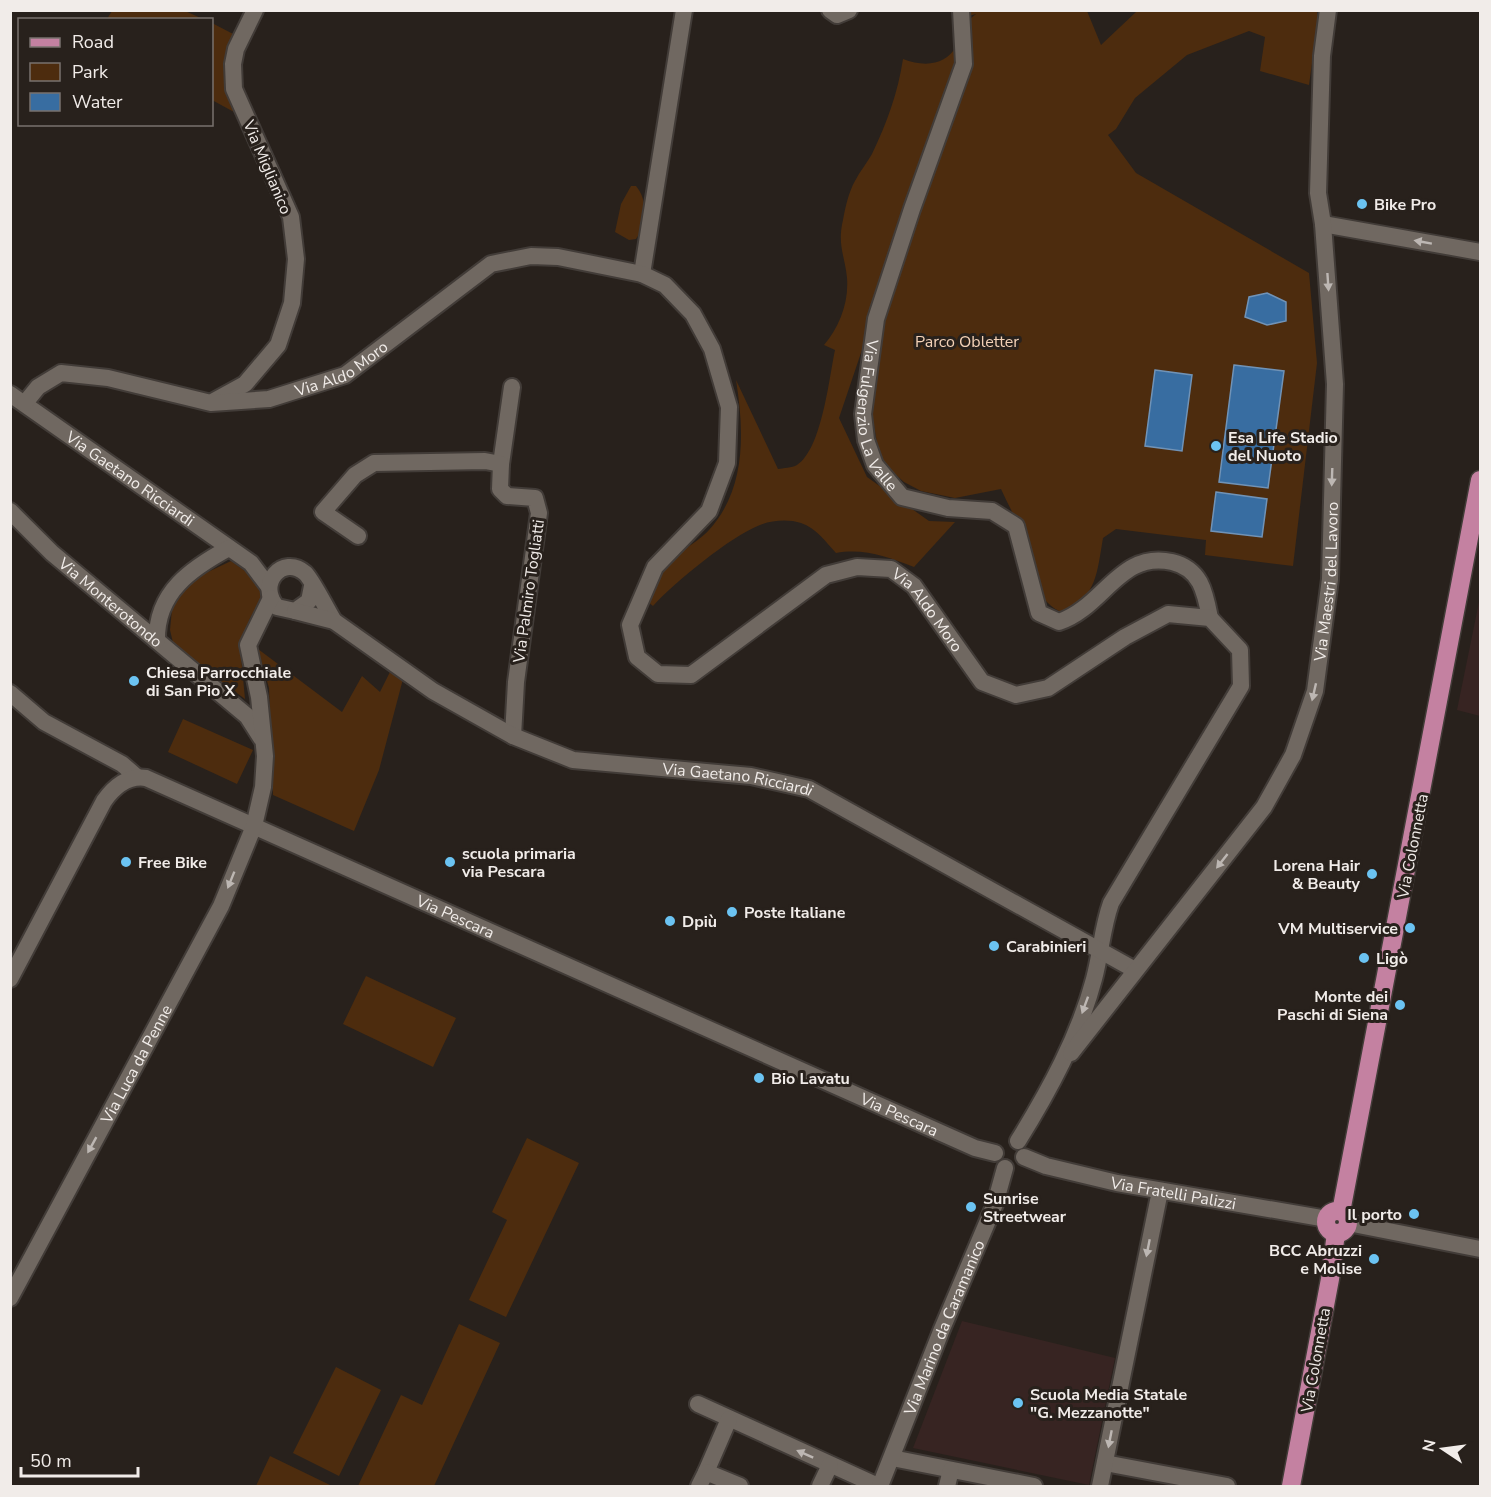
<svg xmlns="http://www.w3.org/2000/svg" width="1491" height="1497" viewBox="0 0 1491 1497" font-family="'Nunito Sans',sans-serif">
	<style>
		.education { fill: #372422 }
		.green { fill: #4d2c0e }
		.water { fill: #386da1; stroke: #7093b7; stroke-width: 1.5 }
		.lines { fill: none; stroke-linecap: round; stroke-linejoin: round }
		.minor-casing { stroke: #423c38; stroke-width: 20 }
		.major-casing { stroke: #423c38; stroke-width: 21 }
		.minor { stroke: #706861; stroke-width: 16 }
		.major { stroke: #c481a1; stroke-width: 18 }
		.oneway { fill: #bdb7b3 }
		.poi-dot { fill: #6bc3f2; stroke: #28211c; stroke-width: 2 }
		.labels { text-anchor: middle; stroke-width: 6; stroke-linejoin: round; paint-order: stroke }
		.street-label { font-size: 16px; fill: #f1ece9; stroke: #28211c }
		.poi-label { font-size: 16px; font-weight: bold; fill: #f1ece9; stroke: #28211c; text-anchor: start }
		.park-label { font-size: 16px; fill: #f4d2b7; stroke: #28211c }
	</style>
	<rect width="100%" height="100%" fill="#28211c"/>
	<path class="education" d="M1480,597V716L1457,710Z
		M962,1321L1115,1358L1089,1485L913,1448Z"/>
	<path class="green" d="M1152,10L1317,11V27L1309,85L1260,71L1265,37L1249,31L1187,55L1135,98L1116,129L1108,135L1136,173L1309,273L1317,363L1293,566L1205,555L1206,540L1116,529L1103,538C1097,573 1097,594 1065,614C1033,600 1037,578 1028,549C1022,529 1010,509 1001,489L955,498L921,491L904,482L880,461L872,413L881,321L963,84L971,18L976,14L965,17L964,11H1087L1101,45L1136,12Z
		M112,11H185L203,19H107Z
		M212,23L235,35L227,85L234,112L212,100Z
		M957,45L962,54L839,418L867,477L929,521L955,522L914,567C888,557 864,548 836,553C826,542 816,528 801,523C789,519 772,520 760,525C731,536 675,582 653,606L648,602C651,594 653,584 658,576C668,556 694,546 709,530C747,488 744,430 736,380L778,469C783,468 792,468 797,465C822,449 829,378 835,350L824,345C839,327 849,303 847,278C845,256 837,245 843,220C845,208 849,191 855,181C860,171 867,163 872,154C887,123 898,92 903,59C924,67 946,66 957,45Z
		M631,186H636C648,200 647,224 636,239L629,240L615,232L621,204Z
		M231,561L252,576L263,597L250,618L240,646L245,699L174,647L170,630L172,609L191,580Z
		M258,649L342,712L362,676L380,692L392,668L403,679L379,770L354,831L273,795L269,688Z
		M183,719L253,750L237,784L168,752Z
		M366,976L456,1018L433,1067L343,1024Z
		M527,1138L579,1163L506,1317L469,1300L507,1220L492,1212Z
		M459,1324L500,1343L434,1486H358L401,1395L422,1405Z
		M336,1367L381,1390L339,1476L293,1453Z
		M270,1456L330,1485V1486H256Z"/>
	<path class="water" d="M1267,293L1286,302V321L1267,325L1245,317L1249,297Z
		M1234,365L1284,371L1268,488L1219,482Z
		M1155,370L1192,375L1182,451L1145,446Z
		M1216,492L1267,499L1262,537L1211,531Z"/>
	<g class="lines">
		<g class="minor-casing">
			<g id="minor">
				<path d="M830,10L837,15L849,10"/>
				<path id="s1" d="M961,10L964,64L912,209L876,319L863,414L866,440L875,465L902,497L948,508L992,511L1016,526L1039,613L1059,622C1104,607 1120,550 1172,562C1201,569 1205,592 1210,618"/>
				<path d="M1323,224L1480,252"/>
				<path d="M642,274L684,10"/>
				<path id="s2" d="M10,394L251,563L269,587"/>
				<path d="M214,401L245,384L278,345L292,303L296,259L291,217L234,89L233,64L236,49L255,10"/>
				<path id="s3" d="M25,403L38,387L61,373L108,378L211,403L269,399L345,375L491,264L531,256L558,257L642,274L665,285L693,314L712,349L729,407L727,463L709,511L655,567L630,625L637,657L658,674L691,675L826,575L857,567L891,569L914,586L982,682L1016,695L1048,688L1125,637L1168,614L1210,618L1240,650L1241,686L1111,903C1102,928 1101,953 1094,979C1079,1036 1049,1091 1018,1141"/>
				<path d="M501,464L512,387"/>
				<path id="s4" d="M10,511L52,553L247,716L261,738"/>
				<path d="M358,536L323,512L355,475L374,463L485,461L501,464L500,489L507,496L535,498L539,513L516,682L513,736"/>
				<path d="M312,586L309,601L295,611L277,607C256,584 283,554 305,573C312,579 327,610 334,621"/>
				<path id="s5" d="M295,611L334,621L433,691L513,736L573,760L751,776L809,789L1135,970"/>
				<path d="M157,640C156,592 192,568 229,548"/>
				<path d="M10,693L44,722L122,764L137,777"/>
				<path id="s6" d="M10,979L104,801C114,787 127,775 146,778L975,1148L995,1153"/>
				<path id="s7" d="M1071,1053L1264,807L1293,755L1315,691L1330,579L1335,384L1323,224L1318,193L1322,56L1328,10"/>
				<path id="s8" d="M1024,1157L1046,1166L1117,1183L1327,1219"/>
				<path d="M1348,1223L1480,1249"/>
				<path id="s9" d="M10,1298L221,906L254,826L263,787L265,756L259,697L248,645L271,598"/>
				<path d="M698,1404L878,1486"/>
				<path d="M892,1458L1034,1486"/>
				<path d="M1105,1463L1227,1486"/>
				<path d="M706,1472L729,1419"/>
				<path d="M699,1486L706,1472L740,1486"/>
				<path d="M820,1486L830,1465"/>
				<path id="s10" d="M880,1486L942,1329L995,1204L1005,1168"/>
				<path d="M947,1486L951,1470"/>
				<path d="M1100,1486L1160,1191"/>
			</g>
		</g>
		<g class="major-casing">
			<path id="major" d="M1326 1222a11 11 0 1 1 22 0a11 11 0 1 1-22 0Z
				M1341,1212L1480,480
				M1291,1486L1330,1279L1336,1233"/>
		</g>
		<use href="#minor" class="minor"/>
		<use href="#major" class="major"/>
	</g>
	<defs><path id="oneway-solid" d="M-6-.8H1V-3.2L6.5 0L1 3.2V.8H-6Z" transform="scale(1.5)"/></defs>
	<g class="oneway">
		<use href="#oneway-solid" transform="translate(1423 242) rotate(-170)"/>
		<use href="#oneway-solid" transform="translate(1328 282) rotate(86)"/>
		<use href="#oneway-solid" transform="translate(1332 477) rotate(92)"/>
		<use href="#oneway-solid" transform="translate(1314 692) rotate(103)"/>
		<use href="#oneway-solid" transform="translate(1222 861) rotate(128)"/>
		<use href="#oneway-solid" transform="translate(231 880) rotate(112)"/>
		<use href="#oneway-solid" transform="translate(1085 1005) rotate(110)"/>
		<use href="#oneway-solid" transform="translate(92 1145) rotate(119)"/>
		<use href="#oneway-solid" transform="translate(1148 1248) rotate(101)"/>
		<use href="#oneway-solid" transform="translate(1110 1439) rotate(101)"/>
		<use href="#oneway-solid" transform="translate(805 1454) rotate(-156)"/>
	</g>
	<g class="poi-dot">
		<circle cx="1362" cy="204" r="6"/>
		<circle cx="1216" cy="446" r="6"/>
		<circle cx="134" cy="681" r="6"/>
		<circle cx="126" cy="862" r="6"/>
		<circle cx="450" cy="862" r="6"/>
		<circle cx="1372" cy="874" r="6"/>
		<circle cx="732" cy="912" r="6"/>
		<circle cx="670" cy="921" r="6"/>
		<circle cx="1410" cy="928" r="6"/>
		<circle cx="994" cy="946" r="6"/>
		<circle cx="1364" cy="958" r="6"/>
		<circle cx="1400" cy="1005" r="6"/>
		<circle cx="759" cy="1078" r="6"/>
		<circle cx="971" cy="1207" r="6"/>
		<circle cx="1414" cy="1214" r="6"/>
		<circle cx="1374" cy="1259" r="6"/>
		<circle cx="1018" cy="1403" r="6"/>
	</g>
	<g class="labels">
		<g class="street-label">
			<text transform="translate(268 167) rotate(67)" y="6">Via Miglianico</text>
			<text dy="6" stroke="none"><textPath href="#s3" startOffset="338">Via Aldo Moro</textPath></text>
			<text dy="6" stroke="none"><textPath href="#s1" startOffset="424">Via Fulgenzio La Valle</textPath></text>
			<text dy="6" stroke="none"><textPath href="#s2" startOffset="147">Via Gaetano Ricciardi</textPath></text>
			<text dy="6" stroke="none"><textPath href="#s7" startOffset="550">Via Maestri del Lavoro</textPath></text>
			<text transform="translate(528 591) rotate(-82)" y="6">Via Palmiro Togliatti</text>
			<text dy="6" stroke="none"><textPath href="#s4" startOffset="136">Via Monterotondo</textPath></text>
			<text dy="6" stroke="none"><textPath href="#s3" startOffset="1472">Via Aldo Moro</textPath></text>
			<text dy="6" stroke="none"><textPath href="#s5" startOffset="484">Via Gaetano Ricciardi</textPath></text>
			<text transform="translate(1412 846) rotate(-79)" y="6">Via Colonnetta</text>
			<text dy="6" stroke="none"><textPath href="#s6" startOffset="591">Via Pescara</textPath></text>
			<text dy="6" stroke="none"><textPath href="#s9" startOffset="266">Via Luca da Penne</textPath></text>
			<text dy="6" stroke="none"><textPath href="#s6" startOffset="1077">Via Pescara</textPath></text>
			<text dy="6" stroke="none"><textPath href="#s8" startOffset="154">Via Fratelli Palizzi</textPath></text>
			<text dy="6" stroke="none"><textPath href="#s10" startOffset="171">Via Marino da Caramanico</textPath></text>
			<text transform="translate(1315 1360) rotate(-80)" y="6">Via Colonnetta</text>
		</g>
		<g class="poi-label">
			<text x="1374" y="210">Bike Pro</text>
			<text x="1228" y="443">Esa Life Stadio<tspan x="1228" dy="18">del Nuoto</tspan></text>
			<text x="146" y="678">Chiesa Parrocchiale<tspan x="146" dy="18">di San Pio X</tspan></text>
			<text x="462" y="859">scuola primaria<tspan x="462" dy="18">via Pescara</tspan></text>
			<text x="138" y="868">Free Bike</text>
			<text x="1360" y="871" text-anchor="end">Lorena Hair<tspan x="1360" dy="18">&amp; Beauty</tspan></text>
			<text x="744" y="918">Poste Italiane</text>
			<text x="682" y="927">Dpiù</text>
			<text x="1398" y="934" text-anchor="end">VM Multiservice</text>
			<text x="1006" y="952">Carabinieri</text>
			<text x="1376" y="964">Ligò</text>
			<text x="1388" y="1002" text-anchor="end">Monte dei<tspan x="1388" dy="18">Paschi di Siena</tspan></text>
			<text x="771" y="1084">Bio Lavatu</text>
			<text x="983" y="1204">Sunrise<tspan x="983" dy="18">Streetwear</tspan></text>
			<text x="1402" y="1220" text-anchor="end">Il porto</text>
			<text x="1362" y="1256" text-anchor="end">BCC Abruzzi<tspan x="1362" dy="18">e Molise</tspan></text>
			<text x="1030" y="1400">Scuola Media Statale<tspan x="1030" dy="18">"G. Mezzanotte"</tspan></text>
		</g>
		<g class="park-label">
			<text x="967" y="347">Parco Obletter</text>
		</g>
	</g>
	<rect width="1491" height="1497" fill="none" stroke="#f1ece9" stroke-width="24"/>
	<rect x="18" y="18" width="195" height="108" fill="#28211c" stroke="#78726e" stroke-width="1.5"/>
	<rect x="30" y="38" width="30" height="9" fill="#c481a1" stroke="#78726e" stroke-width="1.5"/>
	<text x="72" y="48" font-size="18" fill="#f1ece9">Road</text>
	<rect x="30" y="63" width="30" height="18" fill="#4d2c0e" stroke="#78726e" stroke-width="1.5"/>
	<text x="72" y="78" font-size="18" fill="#f1ece9">Park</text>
	<rect x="30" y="93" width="30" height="18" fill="#386da1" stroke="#78726e" stroke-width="1.5"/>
	<text x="72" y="108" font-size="18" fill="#f1ece9">Water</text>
	<g transform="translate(1443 1449) rotate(283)" stroke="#28211c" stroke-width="4.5" paint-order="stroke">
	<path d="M0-4.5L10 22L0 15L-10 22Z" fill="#f1ece9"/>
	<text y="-9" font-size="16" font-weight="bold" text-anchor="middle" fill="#f1ece9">N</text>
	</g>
	<path d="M21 1467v9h117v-9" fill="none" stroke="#f1ece9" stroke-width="3"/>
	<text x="30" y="1467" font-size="18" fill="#f1ece9" stroke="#28211c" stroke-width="4.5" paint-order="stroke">50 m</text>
</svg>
